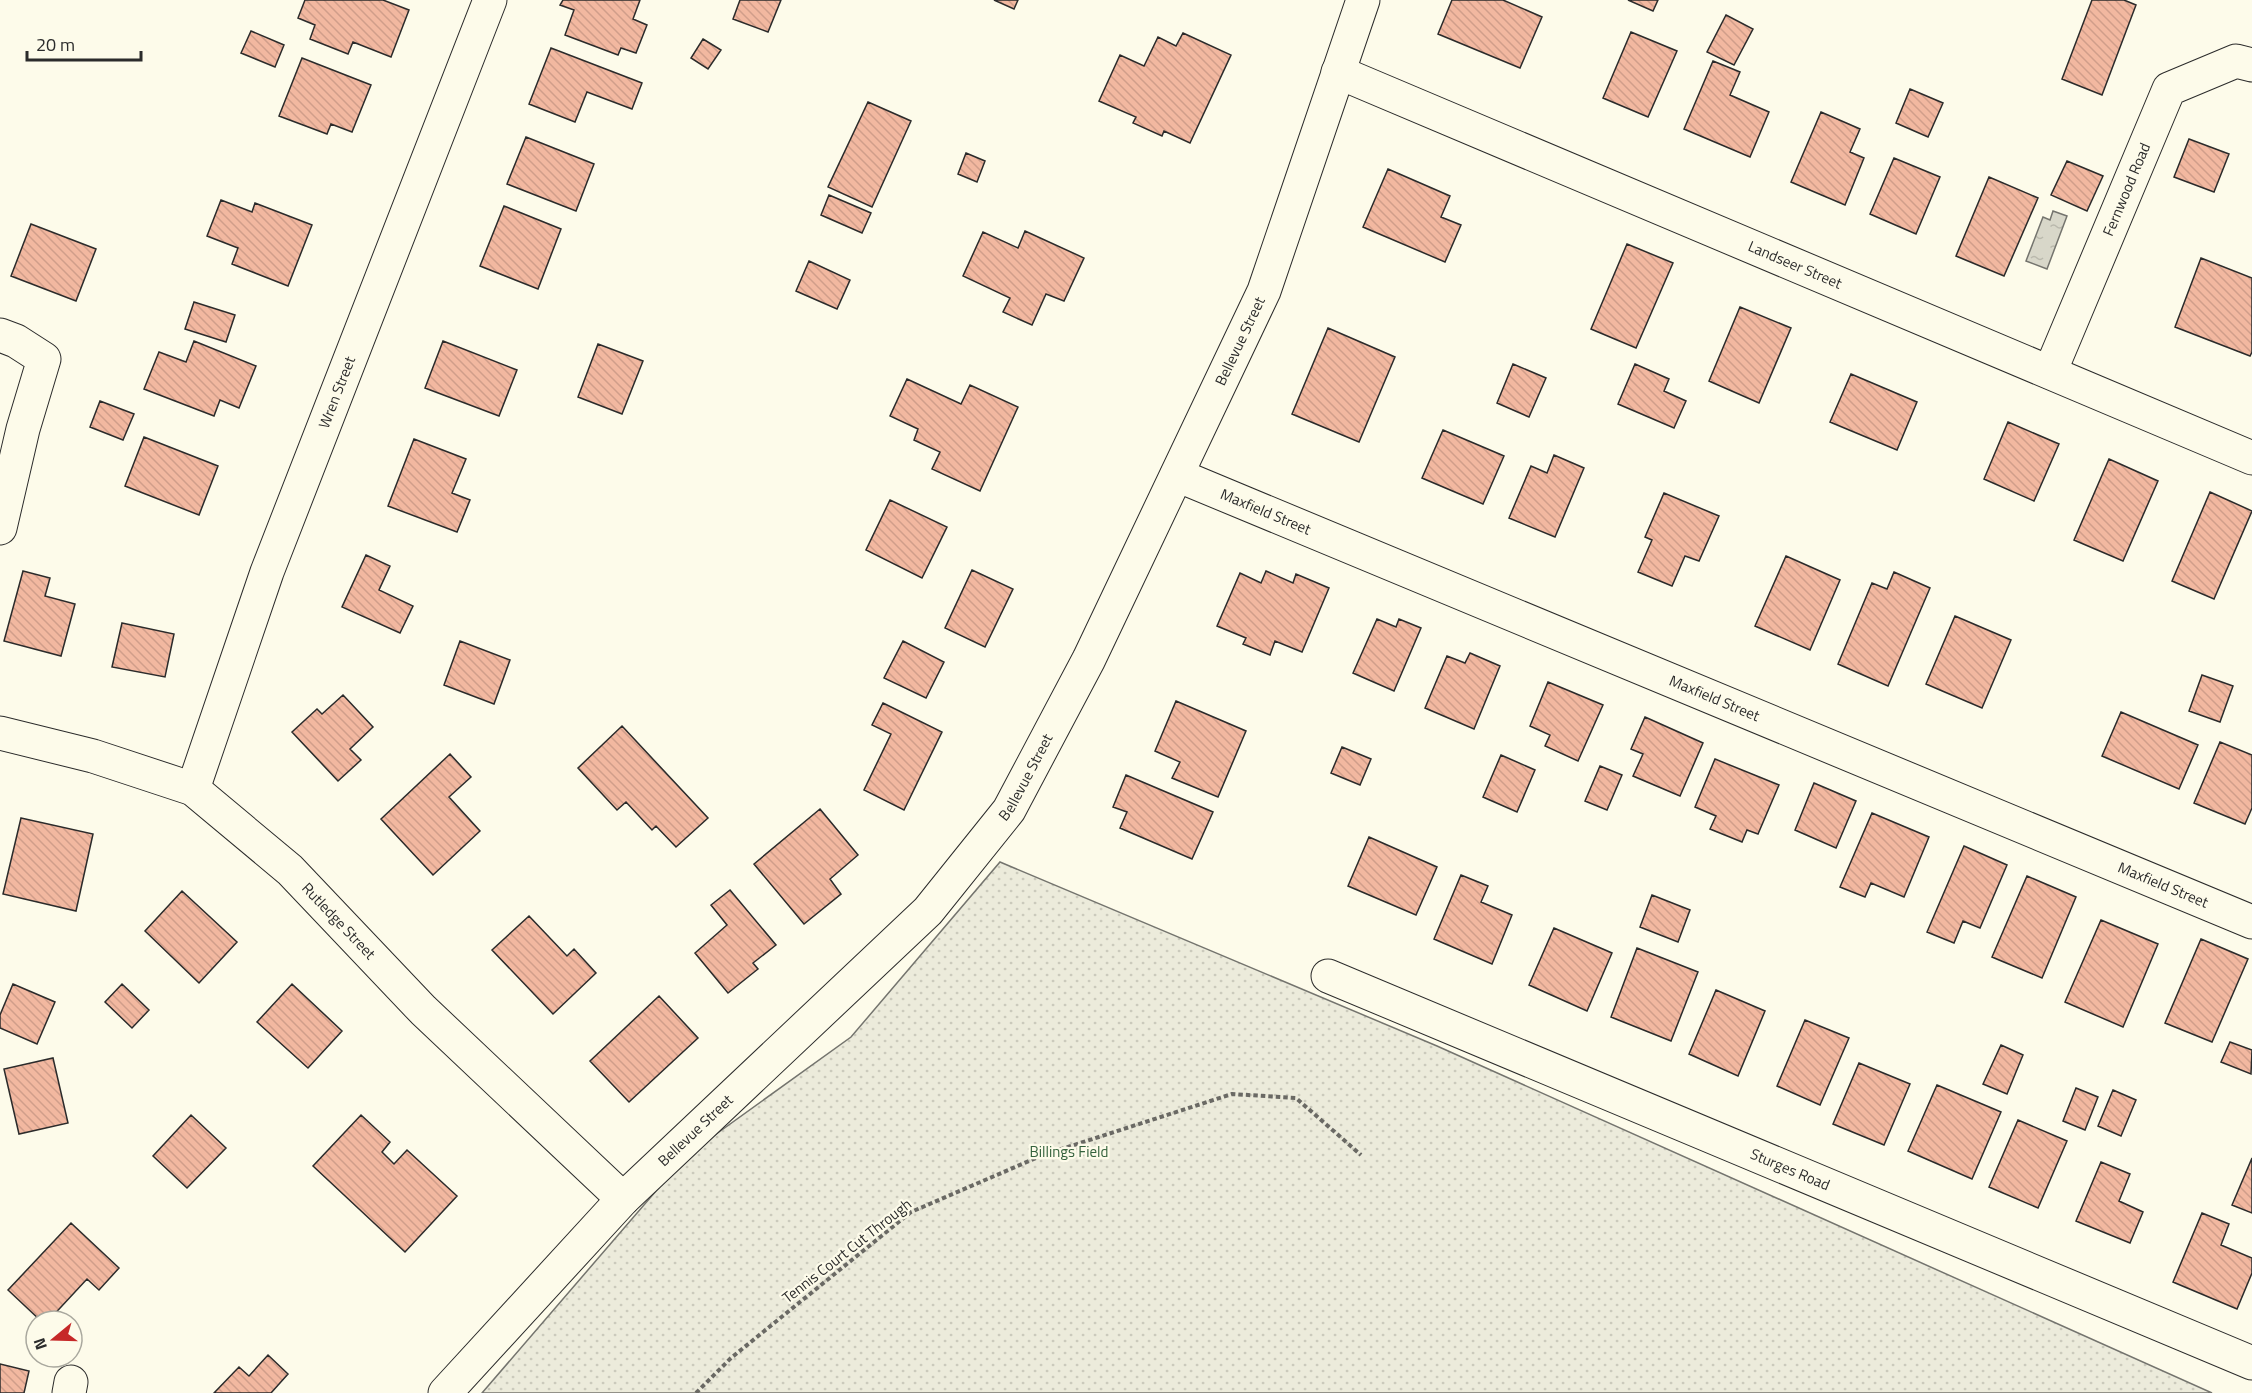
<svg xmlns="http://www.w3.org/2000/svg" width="2252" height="1393" viewBox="0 0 2252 1393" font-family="'Titillium Web',sans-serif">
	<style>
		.park { fill: url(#park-dots); stroke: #74746e; stroke-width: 1.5 }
		.water { fill: url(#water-ripples); stroke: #74746e; stroke-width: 1.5 }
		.building { fill: url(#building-back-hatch); stroke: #2b2b2b; stroke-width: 1.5 }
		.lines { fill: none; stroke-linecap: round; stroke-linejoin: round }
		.minor-casing { stroke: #2b2b2b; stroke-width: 35 }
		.path { stroke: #6a6964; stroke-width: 4; stroke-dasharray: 4.5 3; stroke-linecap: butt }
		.minor { stroke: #fdfbea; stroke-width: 33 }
		.labels { text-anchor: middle; stroke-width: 4.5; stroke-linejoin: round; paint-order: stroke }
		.street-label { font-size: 15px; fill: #2b2b2b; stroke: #fdfbea }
		.park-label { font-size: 15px; fill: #34623c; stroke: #fdfbea }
	</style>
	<defs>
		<pattern id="park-dots" width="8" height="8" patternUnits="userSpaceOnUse" patternTransform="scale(1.5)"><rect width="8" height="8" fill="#ecebdb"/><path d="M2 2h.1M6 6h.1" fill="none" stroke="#cbcabc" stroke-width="1.8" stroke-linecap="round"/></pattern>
		<pattern id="water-ripples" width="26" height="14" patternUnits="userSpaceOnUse" patternTransform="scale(1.5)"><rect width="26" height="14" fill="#d8d7c9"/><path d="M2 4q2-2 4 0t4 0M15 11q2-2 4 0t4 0" fill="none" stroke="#bab9ad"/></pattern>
		<pattern id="building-back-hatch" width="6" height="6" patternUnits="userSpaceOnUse" patternTransform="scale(1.5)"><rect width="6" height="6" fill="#f2b8a0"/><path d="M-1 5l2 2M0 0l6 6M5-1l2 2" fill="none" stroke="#d09e8a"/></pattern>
	</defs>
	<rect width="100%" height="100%" fill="#fdfbea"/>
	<path class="park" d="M1000,862L1437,1046L2212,1393H482L687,1155L851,1037Z"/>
	<path class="water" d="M2053,211L2067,216L2047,269L2026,261L2043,217L2050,220Z"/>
	<path class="building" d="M305,0H383L409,10L391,57L353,42L348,54L310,39L315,25L298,18Z
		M563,0H640L633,19L647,25L636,53L621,48L618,55L565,35L574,10L560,5Z
		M740,0H781L768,32L733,19Z
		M994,0H1018L1014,9Z
		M1452,0H1503L1542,17L1520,68L1438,34Z
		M1628,0H1658L1653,11Z
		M2092,0H2124L2136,5L2102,95L2062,79Z
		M1726,15L1753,29L1734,65L1707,52Z
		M251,31L284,45L275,67L241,53Z
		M1631,32L1677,51L1648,117L1603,98Z
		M1183,33L1231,55L1190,143L1164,131L1162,136L1133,123L1136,117L1099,101L1120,55L1144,66L1158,37L1176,46Z
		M703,39L721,50L708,69L691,58Z
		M551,48L642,83L632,109L587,92L575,122L529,104Z
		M302,58L371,85L352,132L331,124L327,134L279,116Z
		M1713,61L1740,72L1730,95L1769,112L1750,157L1684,129Z
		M1910,89L1943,103L1928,137L1896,123Z
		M868,102L911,121L872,207L828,187Z
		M1821,112L1860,129L1850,152L1864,158L1845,205L1791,182Z
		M526,137L594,164L576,211L507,184Z
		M2189,139L2229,154L2214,192L2174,177Z
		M966,153L985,161L977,182L958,174Z
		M1894,158L1940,177L1916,234L1870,214Z
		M2067,161L2103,176L2087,211L2051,195Z
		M1388,169L1450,196L1441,217L1461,225L1445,262L1363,227Z
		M1989,177L2038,198L2004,276L1956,256Z
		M829,195L871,213L862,233L821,215Z
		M221,200L252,212L255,203L312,225L288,286L232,264L238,248L207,236Z
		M504,206L561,229L538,289L480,266Z
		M31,224L96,249L76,301L11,276Z
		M1025,231L1084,258L1064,301L1046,294L1032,325L1003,312L1010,298L963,276L983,232L1018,248Z
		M1627,244L1673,263L1636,348L1591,329Z
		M2201,258L2252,278V352L2250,356L2175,327Z
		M809,261L850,280L837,309L796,291Z
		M194,302L235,315L226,342L185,329Z
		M1740,307L1791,328L1759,403L1709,381Z
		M1328,328L1395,357L1359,442L1292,414Z
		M194,341L256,366L239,408L220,400L214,416L144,389L159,352L186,362Z
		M443,341L517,370L499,416L425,388Z
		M598,344L643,361L622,414L578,397Z
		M1513,364L1546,378L1529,417L1497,403Z
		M1635,364L1669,379L1664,391L1686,401L1674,428L1618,404Z
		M1851,374L1917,402L1897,450L1830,422Z
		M907,379L961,404L970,385L1018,407L980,491L932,469L940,452L914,440L918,429L890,416Z
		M100,401L134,414L123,440L90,427Z
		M2008,422L2059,444L2034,501L1984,479Z
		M1443,430L1504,456L1483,504L1422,478Z
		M144,437L218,466L199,515L125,486Z
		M414,439L466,459L452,493L470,500L457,532L388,506Z
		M1554,455L1584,468L1555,537L1509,518L1531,466L1547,473Z
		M2109,459L2158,481L2123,561L2074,540Z
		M2210,492L2252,511L2214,599L2172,581Z
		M1664,493L1719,516L1699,561L1685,556L1672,586L1638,572L1652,540L1645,537Z
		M890,500L947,527L922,578L866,550Z
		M366,555L390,566L379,590L413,606L400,633L342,607Z
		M1786,556L1840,580L1810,650L1755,626Z
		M972,570L1013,589L985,647L945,628Z
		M23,571L50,578L45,596L75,604L61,656L4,641Z
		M1266,571L1293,583L1296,574L1329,588L1302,652L1275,641L1270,655L1243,644L1246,638L1217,626L1240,573L1261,583Z
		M1894,572L1930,588L1888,686L1838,664L1872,583L1887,589Z
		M1955,616L2011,640L1982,708L1926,684Z
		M1377,619L1396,627L1399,619L1421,628L1394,691L1353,673Z
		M122,623L174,634L165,677L112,667Z
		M460,641L510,660L494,704L444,685Z
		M903,641L944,662L926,698L884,678Z
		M1470,653L1500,666L1474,729L1425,708L1447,656L1465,663Z
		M2202,675L2233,686L2220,722L2189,711Z
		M1548,682L1603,705L1578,761L1545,746L1550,735L1530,726Z
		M343,695L373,727L350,749L361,760L338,781L292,732L317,709L322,714Z
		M1176,701L1246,731L1218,797L1172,778L1180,762L1155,751Z
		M883,703L942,732L904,810L864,790L891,734L872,725Z
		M2121,712L2198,745L2179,789L2102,756Z
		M1645,717L1703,743L1680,796L1633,776L1643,754L1631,749Z
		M622,726L708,818L676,847L656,826L652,830L626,802L617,810L578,768Z
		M2220,742L2252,755V808L2245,824L2194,803Z
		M1342,747L1371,759L1360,785L1331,773Z
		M450,754L471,777L449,797L480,831L433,875L381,819Z
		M1501,755L1535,770L1517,812L1483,797Z
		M1715,759L1779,785L1758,834L1747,830L1742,842L1710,829L1716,816L1695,807Z
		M1600,766L1622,775L1607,810L1585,801Z
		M1126,775L1213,812L1192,859L1120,828L1127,812L1113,807Z
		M1814,783L1856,801L1836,848L1795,830Z
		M820,809L858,855L830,879L841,894L804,924L754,864Z
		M1872,813L1929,837L1904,897L1871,883L1865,897L1840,887Z
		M21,818L93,834L76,911L3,894Z
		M1369,837L1437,867L1416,915L1348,886Z
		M1964,846L2007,865L1980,928L1963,921L1954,943L1927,932Z
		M1461,875L1488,886L1481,902L1512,915L1492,964L1434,939Z
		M2027,876L2076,897L2042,978L1992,957Z
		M730,890L776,945L753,963L758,969L728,993L695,953L727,925L711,905Z
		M182,891L237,942L199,983L145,931Z
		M1652,895L1690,910L1678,942L1640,927Z
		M529,916L567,956L574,949L596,973L553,1014L492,950Z
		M2101,920L2158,944L2123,1027L2065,1002Z
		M1554,928L1612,953L1587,1011L1529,985Z
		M2201,939L2248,959L2212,1042L2165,1023Z
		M1637,948L1698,972L1671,1041L1611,1017Z
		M13,984L55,1002L37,1044L0,1028V1015Z
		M122,984L149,1010L132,1028L105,1002Z
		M292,984L342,1031L308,1068L257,1022Z
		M1716,990L1765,1011L1738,1076L1689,1054Z
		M659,996L698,1038L629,1102L590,1061Z
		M1805,1020L1849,1038L1820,1105L1777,1086Z
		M2230,1042L2252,1050L2251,1074L2221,1062Z
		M2001,1045L2023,1055L2007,1094L1983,1084Z
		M53,1058L68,1123L19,1134L4,1069Z
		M1859,1063L1910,1084L1884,1145L1833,1124Z
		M1937,1085L2001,1112L1972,1179L1908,1151Z
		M2076,1088L2098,1097L2085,1130L2063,1121Z
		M2113,1090L2136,1100L2121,1136L2098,1126Z
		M191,1115L226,1148L187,1188L153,1156Z
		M361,1115L390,1142L382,1152L394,1164L407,1150L457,1196L405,1252L313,1166Z
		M2018,1120L2067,1141L2038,1208L1989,1187Z
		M2252,1158V1213L2232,1205Z
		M2101,1162L2130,1174L2119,1201L2143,1212L2130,1243L2076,1221Z
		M2202,1213L2229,1224L2221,1245L2252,1258V1273L2237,1309L2173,1282Z
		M71,1223L119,1268L99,1290L87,1279L48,1321H41L8,1290Z
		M268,1355L288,1374L271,1393H214L239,1367L249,1376Z
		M0,1364L29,1371L24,1393H0Z"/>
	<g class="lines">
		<g class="minor-casing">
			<g id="minor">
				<path id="s1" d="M1338,72L2252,458"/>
				<path d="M0,335L16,341L44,359L23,429L0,528"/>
				<path id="s2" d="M2050,372L2169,89L2236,61L2252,65"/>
				<path id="s3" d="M1177,475L2252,922"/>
				<path id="s4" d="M0,733L93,756L193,789L290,870L423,1010L623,1199"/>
				<path id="s5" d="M193,789L267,572L490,0"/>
				<path id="s6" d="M1328,976L2252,1363"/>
				<path d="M69,1393L71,1382"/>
				<path id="s7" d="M445,1393L623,1199L928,911L1009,810L1089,659L1264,291L1363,0"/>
			</g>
		</g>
		<path class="path" d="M696,1393L731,1358L911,1212L1043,1155L1232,1094L1296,1098L1361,1155"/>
		<use href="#minor" class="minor"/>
	</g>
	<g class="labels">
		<g class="street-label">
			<text dy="5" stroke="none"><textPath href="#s2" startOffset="198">Fernwood Road</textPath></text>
			<text dy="5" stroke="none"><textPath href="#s1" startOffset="496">Landseer Street</textPath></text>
			<text dy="5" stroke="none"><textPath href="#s7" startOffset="1335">Bellevue Street</textPath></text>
			<text dy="5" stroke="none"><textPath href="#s5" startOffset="422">Wren Street</textPath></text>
			<text dy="5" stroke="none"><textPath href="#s3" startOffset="96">Maxfield Street</textPath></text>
			<text dy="5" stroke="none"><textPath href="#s3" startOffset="582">Maxfield Street</textPath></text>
			<text dy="5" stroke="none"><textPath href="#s7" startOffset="849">Bellevue Street</textPath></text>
			<text dy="5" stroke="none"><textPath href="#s3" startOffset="1068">Maxfield Street</textPath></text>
			<text dy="5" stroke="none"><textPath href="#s4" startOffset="398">Rutledge Street</textPath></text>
			<text dy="5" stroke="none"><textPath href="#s7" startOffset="363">Bellevue Street</textPath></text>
			<text dy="5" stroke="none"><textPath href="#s6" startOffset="501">Sturges Road</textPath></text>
			<text transform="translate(847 1251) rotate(-38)" y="5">Tennis Court Cut Through</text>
		</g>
		<g class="park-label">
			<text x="1069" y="1157">Billings Field</text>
		</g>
	</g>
	<g transform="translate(54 1339) rotate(251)"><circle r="28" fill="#fdfbea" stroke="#a9a89e" stroke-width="1.5"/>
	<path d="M0-4.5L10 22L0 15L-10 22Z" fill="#c62828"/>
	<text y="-9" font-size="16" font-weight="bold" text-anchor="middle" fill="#2b2b2b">N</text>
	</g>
	<path d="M27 51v9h114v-9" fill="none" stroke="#2b2b2b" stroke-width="3"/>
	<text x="36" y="51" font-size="18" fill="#2b2b2b" stroke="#fdfbea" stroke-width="4.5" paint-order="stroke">20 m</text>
</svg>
